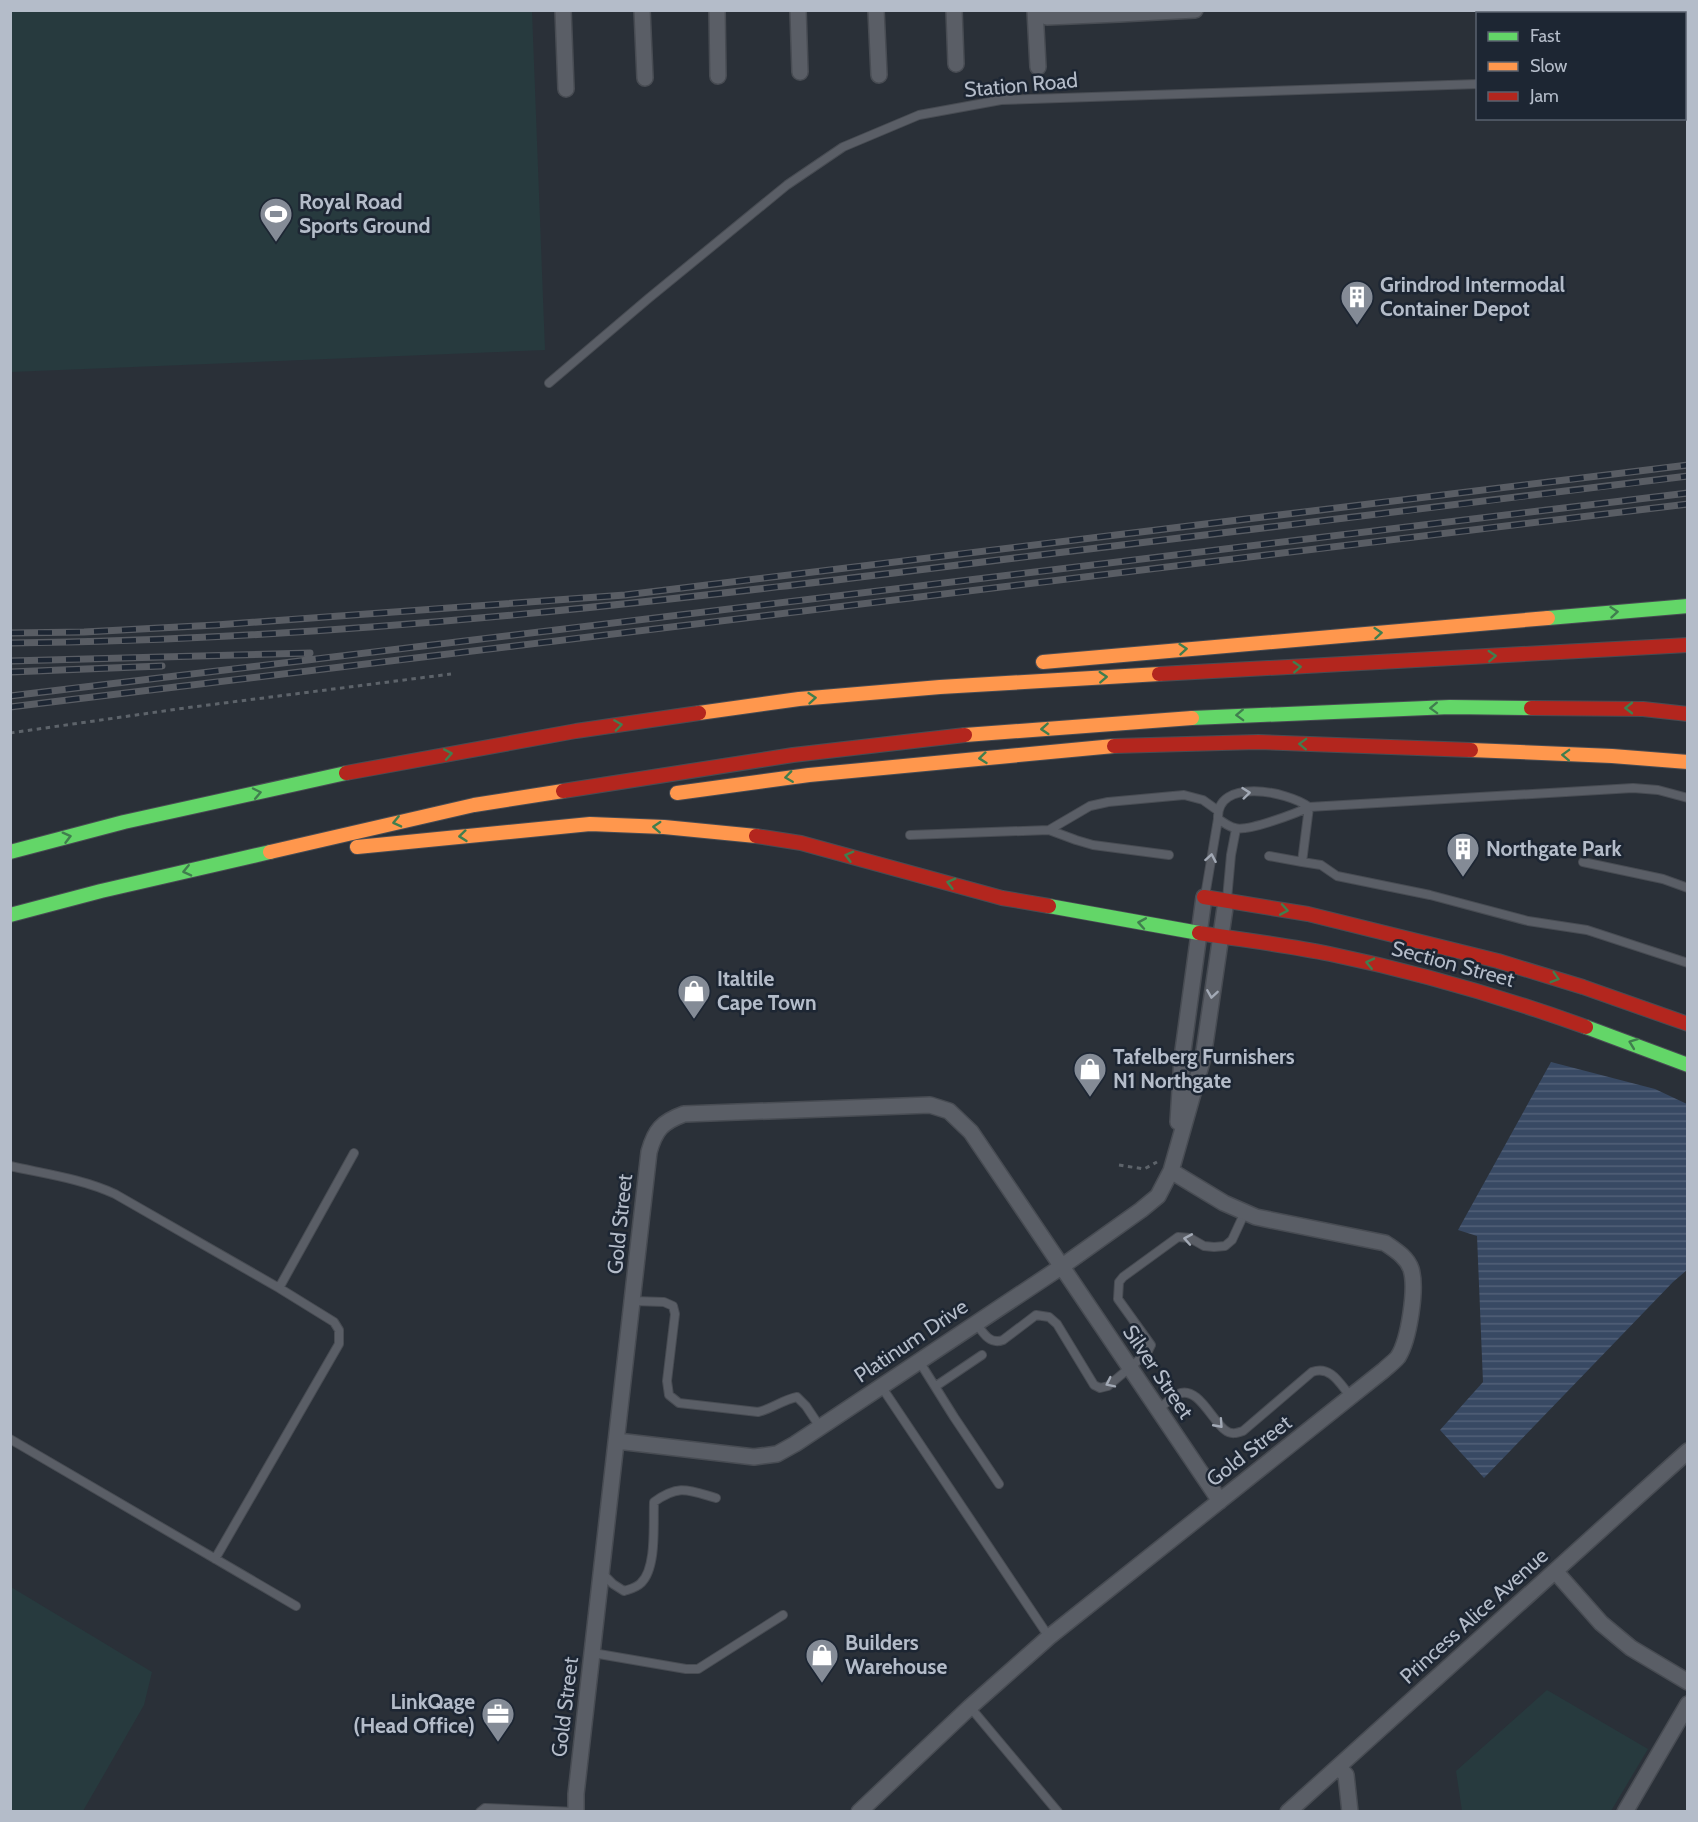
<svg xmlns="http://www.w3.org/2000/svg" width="1698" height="1822" viewBox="0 0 1698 1822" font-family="Cabin,sans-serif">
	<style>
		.park { fill: #273a3e }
		.water { fill: url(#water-rules) }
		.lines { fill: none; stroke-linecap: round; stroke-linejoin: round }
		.lane-casing { stroke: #484c53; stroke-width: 10 }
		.street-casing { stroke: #484c53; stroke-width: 18 }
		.fast-casing { stroke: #484c53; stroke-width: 16 }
		.slow-casing { stroke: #484c53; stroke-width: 16 }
		.jam-casing { stroke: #484c53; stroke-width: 16 }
		.path { stroke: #5d636a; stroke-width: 3; stroke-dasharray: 4.5 4.5; stroke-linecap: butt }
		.lane { stroke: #5a5e66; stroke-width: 8 }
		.street { stroke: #5a5e66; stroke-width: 15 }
		.fast { stroke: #63d668; stroke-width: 14 }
		.slow { stroke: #ff974d; stroke-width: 14 }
		.jam { stroke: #b3261e; stroke-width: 14 }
		.rail-casing { stroke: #595d64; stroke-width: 7 }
		.rail { stroke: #1d2633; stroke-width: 4.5; stroke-dasharray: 14; stroke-linecap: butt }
		.oneway { stroke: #407e4e }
		.oneway2 { stroke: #a2a9b5 }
		.labels { text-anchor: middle; stroke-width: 5; stroke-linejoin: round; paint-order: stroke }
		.street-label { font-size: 21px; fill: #b4bcc9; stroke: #1d2633 }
		.poi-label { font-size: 21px; font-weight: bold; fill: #b4bcc9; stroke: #1d2633; text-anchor: start }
	</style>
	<defs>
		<pattern id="water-rules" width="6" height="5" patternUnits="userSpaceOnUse" patternTransform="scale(1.5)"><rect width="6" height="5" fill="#384963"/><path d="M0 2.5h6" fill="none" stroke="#526178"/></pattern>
	</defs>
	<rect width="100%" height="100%" fill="#2a3038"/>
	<path class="park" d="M10,11H532L545,350L11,372Z
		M11,1587L152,1672L144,1705L83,1811H11Z
		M1547,1690L1648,1749L1611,1811H1462L1456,1771Z"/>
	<path class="water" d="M1551,1062L1655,1089L1687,1104V1270L1673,1282L1484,1478L1440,1430L1483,1382L1477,1236L1458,1230Z"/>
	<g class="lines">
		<g class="lane-casing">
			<path id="lane" d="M1684,77H1688
				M549,383L649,298L787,185L843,147L919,115L1001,100L1478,84
				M1309,807C1287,791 1216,777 1218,819C1223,822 1229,827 1235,828C1247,832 1297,813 1309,807L1633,788L1658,790L1688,798
				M1309,807L1302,862L1321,865L1337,876L1430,895L1528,921L1587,930L1688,963
				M1049,830L1076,840L1093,845L1169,855
				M910,835L1049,830L1090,806L1108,802L1184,795L1203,800L1217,810
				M1269,856L1302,862
				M1583,862L1663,879L1688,888
				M1205,896L1218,819
				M1227,899L1231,855L1236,829
				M10,1166C46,1174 83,1179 115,1194L279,1288L334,1322L339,1330V1344L215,1559
				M279,1288L354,1153
				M633,1301L664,1302L673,1306L675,1314L667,1381L669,1395L679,1403L758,1412C772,1409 782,1400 797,1397L806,1406L820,1427
				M976,1323C983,1333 990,1345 1003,1340L1036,1315L1049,1317L1057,1324L1094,1385L1100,1388L1108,1386L1147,1353L1151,1345L1118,1299L1119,1282L1123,1277L1178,1237L1190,1238L1204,1246L1214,1247L1225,1246L1232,1240L1245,1212
				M919,1361L954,1417L999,1484
				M881,1386L1049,1637
				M936,1386L982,1355
				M1158,1409C1164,1405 1171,1398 1178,1394C1198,1385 1212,1421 1225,1430C1231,1435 1237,1433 1243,1431L1312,1372C1331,1365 1340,1384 1351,1397
				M10,1439L296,1606
				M602,1573L613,1584L624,1591C630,1589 636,1588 641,1583C657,1568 653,1524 654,1502C679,1484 688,1490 716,1498
				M593,1653L686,1669H698L783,1615
				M970,1707L1058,1812
				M480,1812L485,1808L575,1812"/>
		</g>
		<g class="street-casing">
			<path id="street" d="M563,10L566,89
				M642,10L645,78
				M717,10L718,76
				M798,10L800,72
				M876,10L879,75
				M954,10L956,64
				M1035,10L1038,67
				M1119,14L1195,10
				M1047,17L1119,14V10
				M1178,1122L1182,1058L1204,897
				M617,1441L754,1457L777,1454L795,1444L1061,1267L1141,1210L1158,1196L1171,1171L1203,1058L1226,901
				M1555,1571L1601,1623L1631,1648L1688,1682
				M1338,1767L1346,1775L1350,1812
				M576,1812V1794L649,1152C655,1130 662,1122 684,1114L930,1105L949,1111L971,1132L1220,1501
				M859,1812L970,1707L1049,1637L1384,1370C1388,1366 1394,1362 1398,1357C1409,1340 1417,1288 1411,1269C1407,1257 1395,1250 1385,1243L1256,1217L1224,1203L1171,1171
				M1288,1812L1688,1451
				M1625,1812L1688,1704"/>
		</g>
		<g class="fast-casing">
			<path id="fast" d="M1548,618L1688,606
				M1192,718L1450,707L1531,708
				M10,852L124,822L346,773
				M1049,906L1199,933
				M10,915L101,891L270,852
				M1586,1027L1688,1065"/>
		</g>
		<g class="slow-casing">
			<path id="slow" d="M1043,662L1548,618
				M699,713L799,699L940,687L1159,674
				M965,735L1192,718
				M1471,750L1612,756L1688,762
				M677,793L809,775L1114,746
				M357,847L590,824L664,827L756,836
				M270,852L474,805L563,791"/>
		</g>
		<g class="jam-casing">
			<path id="jam" d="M1159,674L1688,645
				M1531,708L1643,709L1688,714
				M1114,746L1258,742L1471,750
				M346,773L576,731L699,713
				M563,791L793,755L965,735
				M756,836L801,843L1002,898L1049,906
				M1204,897L1308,914L1498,961L1583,987L1688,1024
				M1199,933C1243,940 1287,945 1330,954C1417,972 1503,997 1586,1027"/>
		</g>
		<path class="path" d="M10,733L185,708L451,674
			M1119,1165L1144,1169L1157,1162"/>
		<use href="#lane" class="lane"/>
		<use href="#street" class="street"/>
		<use href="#fast" class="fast"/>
		<use href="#slow" class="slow"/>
		<use href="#jam" class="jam"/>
		<g class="rail-casing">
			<path id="rail" d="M10,633L84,632L216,625L625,595L1688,465
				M10,643C352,640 693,598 1031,556C1250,529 1469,504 1688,476
				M10,661L310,653
				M10,672L162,666
				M10,696L1688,493
				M10,707L1688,504"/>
		</g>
		<use href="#rail" class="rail"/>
	</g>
	<defs><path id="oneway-chevron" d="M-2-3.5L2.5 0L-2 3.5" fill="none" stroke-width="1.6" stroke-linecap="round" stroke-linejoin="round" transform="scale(1.5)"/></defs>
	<g class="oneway">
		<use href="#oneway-chevron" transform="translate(1614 612) rotate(-5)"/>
		<use href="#oneway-chevron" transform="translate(1378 633) rotate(-5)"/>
		<use href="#oneway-chevron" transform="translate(1183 649) rotate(-5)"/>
		<use href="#oneway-chevron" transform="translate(1492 656) rotate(-3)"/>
		<use href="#oneway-chevron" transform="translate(1297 667) rotate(-3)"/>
		<use href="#oneway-chevron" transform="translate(1103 677) rotate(-3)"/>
		<use href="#oneway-chevron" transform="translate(812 698) rotate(-5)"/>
		<use href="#oneway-chevron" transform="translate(1434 708) rotate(178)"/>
		<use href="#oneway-chevron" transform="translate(1629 708) rotate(-180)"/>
		<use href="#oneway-chevron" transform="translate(1240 715) rotate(178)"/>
		<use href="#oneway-chevron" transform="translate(618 725) rotate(-8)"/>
		<use href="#oneway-chevron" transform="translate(1045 729) rotate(176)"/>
		<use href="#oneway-chevron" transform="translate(1303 744) rotate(-178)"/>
		<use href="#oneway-chevron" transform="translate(448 754) rotate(-10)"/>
		<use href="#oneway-chevron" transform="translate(1566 755) rotate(-178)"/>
		<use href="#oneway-chevron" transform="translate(983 758) rotate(174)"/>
		<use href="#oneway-chevron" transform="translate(789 777) rotate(172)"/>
		<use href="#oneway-chevron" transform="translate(257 793) rotate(-12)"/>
		<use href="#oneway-chevron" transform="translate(397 822) rotate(167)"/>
		<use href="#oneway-chevron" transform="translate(657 827) rotate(-177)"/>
		<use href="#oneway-chevron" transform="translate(463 836) rotate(174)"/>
		<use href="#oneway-chevron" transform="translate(67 837) rotate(-15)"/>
		<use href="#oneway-chevron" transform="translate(849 856) rotate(-165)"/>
		<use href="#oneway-chevron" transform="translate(187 871) rotate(167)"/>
		<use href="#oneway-chevron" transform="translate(951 883) rotate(-165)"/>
		<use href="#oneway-chevron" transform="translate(1284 910) rotate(10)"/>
		<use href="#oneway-chevron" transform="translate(1142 923) rotate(-170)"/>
		<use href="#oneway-chevron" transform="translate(1370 963) rotate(-167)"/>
		<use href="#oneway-chevron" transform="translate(1555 978) rotate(17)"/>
		<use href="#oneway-chevron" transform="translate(1633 1043) rotate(-159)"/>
	</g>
	<g class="oneway2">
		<use href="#oneway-chevron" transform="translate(1246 793) rotate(-6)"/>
		<use href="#oneway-chevron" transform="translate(1211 858) rotate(-80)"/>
		<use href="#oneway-chevron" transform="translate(1212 994) rotate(99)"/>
		<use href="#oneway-chevron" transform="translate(1188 1239) rotate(-170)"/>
		<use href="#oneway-chevron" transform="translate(1110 1383) rotate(154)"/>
		<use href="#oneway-chevron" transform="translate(1219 1424) rotate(48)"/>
	</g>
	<defs>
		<g id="stadium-pin" transform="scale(1.725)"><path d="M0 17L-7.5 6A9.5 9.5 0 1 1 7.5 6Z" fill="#848b96" stroke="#1d2633"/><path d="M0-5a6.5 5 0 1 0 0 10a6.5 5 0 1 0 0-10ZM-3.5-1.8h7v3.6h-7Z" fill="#fff"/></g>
		<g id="building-pin" transform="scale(1.725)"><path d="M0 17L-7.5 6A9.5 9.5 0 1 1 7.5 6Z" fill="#848b96" stroke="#1d2633"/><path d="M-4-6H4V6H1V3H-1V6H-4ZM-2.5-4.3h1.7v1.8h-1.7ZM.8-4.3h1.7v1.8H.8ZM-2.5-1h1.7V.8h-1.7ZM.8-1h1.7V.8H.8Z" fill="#fff"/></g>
		<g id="shop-pin" transform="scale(1.725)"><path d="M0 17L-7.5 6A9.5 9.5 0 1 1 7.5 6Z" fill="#848b96" stroke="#1d2633"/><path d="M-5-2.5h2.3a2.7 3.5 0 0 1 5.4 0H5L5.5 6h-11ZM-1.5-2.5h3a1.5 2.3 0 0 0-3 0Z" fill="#fff"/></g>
		<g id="office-pin" transform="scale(1.725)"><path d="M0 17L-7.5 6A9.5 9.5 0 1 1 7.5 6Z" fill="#848b96" stroke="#1d2633"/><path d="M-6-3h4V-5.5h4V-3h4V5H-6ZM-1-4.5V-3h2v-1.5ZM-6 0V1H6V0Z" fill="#fff"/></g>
	</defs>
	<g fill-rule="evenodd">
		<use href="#stadium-pin" x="276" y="214"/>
		<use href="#building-pin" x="1357" y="297"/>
		<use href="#building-pin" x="1463" y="849"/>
		<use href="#shop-pin" x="694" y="991"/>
		<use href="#shop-pin" x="1090" y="1069"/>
		<use href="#shop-pin" x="822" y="1655"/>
		<use href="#office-pin" x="498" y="1714"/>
	</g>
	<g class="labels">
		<g class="street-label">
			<text transform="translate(1021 85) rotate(-5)" y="7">Station Road</text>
			<text transform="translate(1453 964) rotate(15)" y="7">Section Street</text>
			<text transform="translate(620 1224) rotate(-84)" y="7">Gold Street</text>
			<text transform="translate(911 1341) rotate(-34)" y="7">Platinum Drive</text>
			<text transform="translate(1158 1372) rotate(56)" y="7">Silver Street</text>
			<text transform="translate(1249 1451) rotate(-38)" y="7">Gold Street</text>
			<text transform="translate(1474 1616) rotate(-42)" y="7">Princess Alice Avenue</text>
			<text transform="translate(565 1707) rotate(-83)" y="7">Gold Street</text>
		</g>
		<g class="poi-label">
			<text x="299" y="209">Royal Road<tspan x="299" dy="24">Sports Ground</tspan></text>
			<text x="1380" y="292">Grindrod Intermodal<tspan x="1380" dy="24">Container Depot</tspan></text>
			<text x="1486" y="856">Northgate Park</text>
			<text x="717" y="986">Italtile<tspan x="717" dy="24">Cape Town</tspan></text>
			<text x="1113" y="1064">Tafelberg Furnishers<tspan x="1113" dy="24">N1 Northgate</tspan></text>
			<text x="845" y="1650">Builders<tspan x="845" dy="24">Warehouse</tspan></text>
			<text x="475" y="1709" text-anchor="end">LinkQage<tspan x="475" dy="24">(Head Office)</tspan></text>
		</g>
	</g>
	<rect width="1698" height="1822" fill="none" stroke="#b4bcc9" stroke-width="24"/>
	<rect x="1476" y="12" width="210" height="108" fill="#1d2633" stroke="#59626f" stroke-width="1.5"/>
	<rect x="1488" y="32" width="30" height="9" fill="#63d668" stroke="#59626f" stroke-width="1.5"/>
	<text x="1530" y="42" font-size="18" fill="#b4bcc9">Fast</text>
	<rect x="1488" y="62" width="30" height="9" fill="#ff974d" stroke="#59626f" stroke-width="1.5"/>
	<text x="1530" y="72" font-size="18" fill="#b4bcc9">Slow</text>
	<rect x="1488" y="92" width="30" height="9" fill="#b3261e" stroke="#59626f" stroke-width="1.5"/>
	<text x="1530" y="102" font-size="18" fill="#b4bcc9">Jam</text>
</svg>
